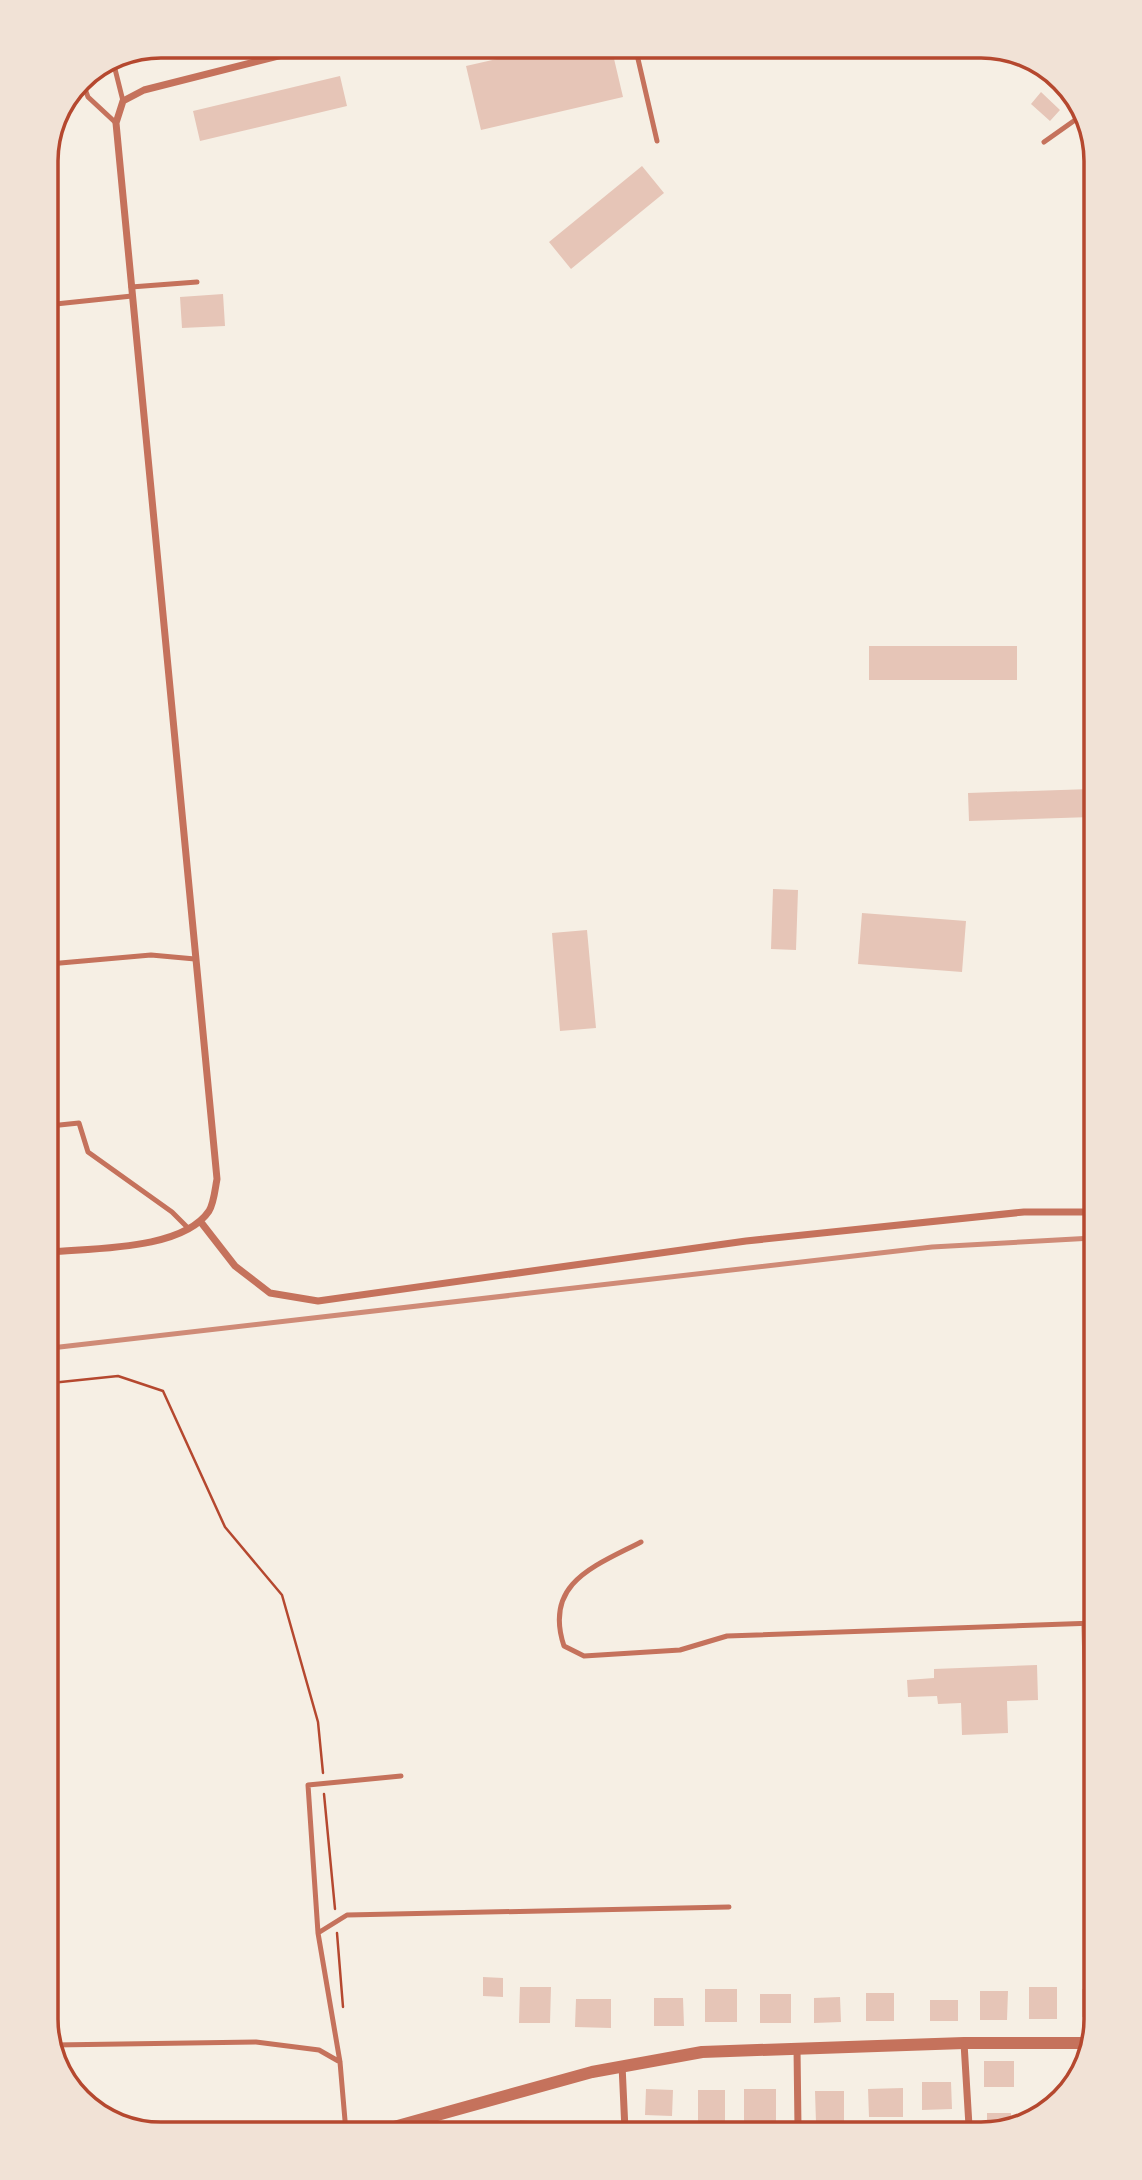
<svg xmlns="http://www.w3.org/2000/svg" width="1142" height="2180" viewBox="0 0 1142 2180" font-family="Manrope,sans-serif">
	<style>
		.building { fill: #e6c5b7 }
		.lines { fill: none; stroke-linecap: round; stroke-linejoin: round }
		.path { stroke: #b5482f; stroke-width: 2.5 }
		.service { stroke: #c5725c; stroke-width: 5 }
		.minor { stroke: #c5725c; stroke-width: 7 }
		.tertiary { stroke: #c5725c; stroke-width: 12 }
		.rail { stroke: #cf8b77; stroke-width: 5 }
		.rim { fill: none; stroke: #b5482f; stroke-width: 3.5 }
	</style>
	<rect width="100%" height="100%" fill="#f6efe4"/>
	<path class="building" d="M554,46H611L623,97L481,130L466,66Z
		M340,76L347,106L200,141L193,111Z
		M1041,92L1060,110L1050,121L1031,104Z
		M642,166L664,193L571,269L549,242Z
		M223,294L225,326L182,328L180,297Z
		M869,646H1017V680H869Z
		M1091,789V817L969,821L968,793Z
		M773,889L798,890L796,950L771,949Z
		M862,913L966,921L962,972L858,964Z
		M587,930L596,1028L560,1031L552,933Z
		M1037,1665L1038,1700L1007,1701L1008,1733L962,1735L961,1703L938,1704L937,1696L908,1697L907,1680L934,1678V1669Z
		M483,1977L503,1978V1997L483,1996Z
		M520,1987H551L550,2023H519Z
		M1029,1987H1057V2019H1029Z
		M705,1989H737V2022H705Z
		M1082,1989H1096V2017H1082Z
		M980,1991H1008L1007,2020H980Z
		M866,1993H894V2021H866Z
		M760,1994H791V2023H760Z
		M840,1997L841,2022L814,2023V1998Z
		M654,1998H683L684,2026H654Z
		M576,1999H611V2028L575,2027Z
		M930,2000H958V2021H930Z
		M984,2061H1014V2087H984Z
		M922,2082H951L952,2109L922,2110Z
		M903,2088V2117H869L868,2089Z
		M646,2089L673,2090L672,2116L645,2115Z
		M744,2089H776V2123L744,2122Z
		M698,2090H725V2121H698Z
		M815,2091H844V2123H816Z
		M987,2113H1011V2126H987Z
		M520,2120L550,2122V2130L519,2131Z"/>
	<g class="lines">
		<path class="path" d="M51,1383L118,1376L163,1391L225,1527L282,1595L318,1722L323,1773
			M324,1794L335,1909
			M337,1933L343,2007"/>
		<path class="service" d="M635,46L657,141
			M114,65L123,101
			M81,78L88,97L116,123
			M1044,142L1085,113
			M131,287L197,282
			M46,305L132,296
			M49,964L151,955L195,959
			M50,1126L79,1123L88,1152L172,1212L189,1229
			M641,1542C595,1566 543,1583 564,1646L584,1656L680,1650L727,1636L1095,1623
			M1084,1623L1086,1718H1095
			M318,1933L308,1785L401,1776
			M54,2045L256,2042L319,2050L340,2062
			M346,2132L340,2062L318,1933L347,1915L729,1907"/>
		<path class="minor" d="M200,1221L235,1266L270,1293L318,1301L746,1241L1024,1212H1093
			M51,1252C94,1248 183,1250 209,1211C214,1203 215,1189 217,1179L116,123L123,101L144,90L318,46
			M964,2043L969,2126
			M797,2048L798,2128
			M622,2065L625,2130"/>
		<path class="tertiary" d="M376,2132L592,2072L702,2052L964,2043H1089"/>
		<path class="rail" d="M51,1348L932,1247L1093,1238"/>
	</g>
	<path d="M0 0H1142V2180H0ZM161 58H981A103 103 0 0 1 1084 161V2019A103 103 0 0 1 981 2122H161A103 103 0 0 1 58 2019V161A103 103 0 0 1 161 58Z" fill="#f1e2d6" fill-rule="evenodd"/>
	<path class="rim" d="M161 58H981A103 103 0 0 1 1084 161V2019A103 103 0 0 1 981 2122H161A103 103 0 0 1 58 2019V161A103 103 0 0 1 161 58Z"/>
</svg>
